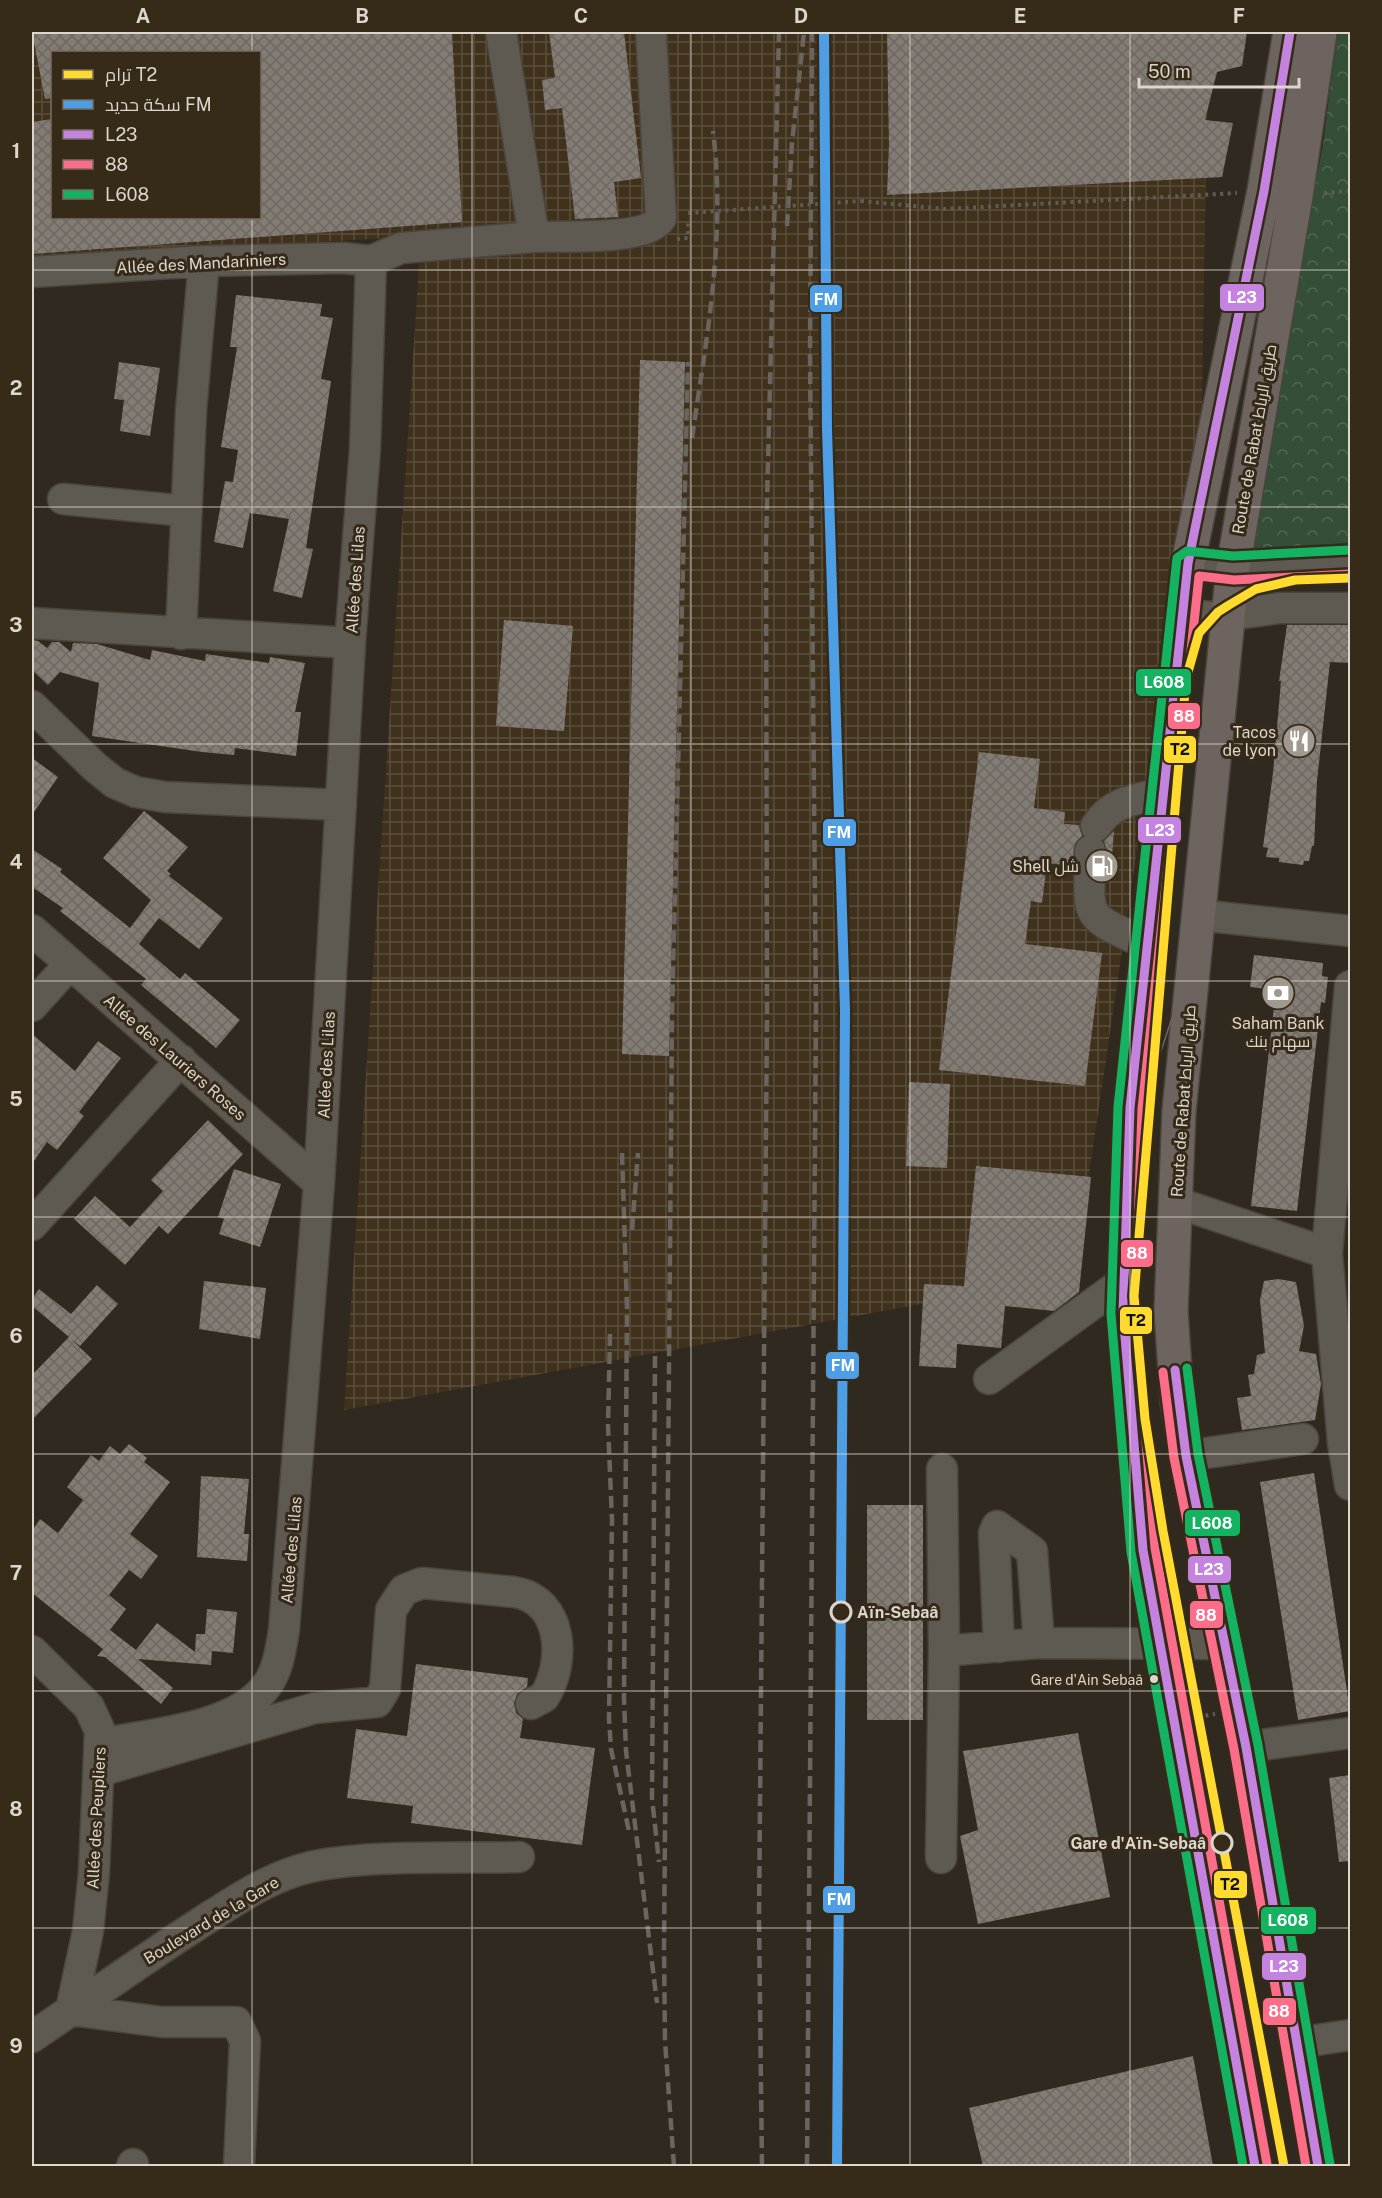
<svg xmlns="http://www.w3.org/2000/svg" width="1382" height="2198" viewBox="0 0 1382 2198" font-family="'Public Sans',Cairo,sans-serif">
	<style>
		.industrial { fill: url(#industrial-grid); fill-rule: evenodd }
		.park { fill: url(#park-crowns) }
		.building { fill: url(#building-cross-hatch) }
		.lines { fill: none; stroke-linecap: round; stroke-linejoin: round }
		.minor-casing { stroke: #4a453d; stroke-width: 33 }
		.major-casing { stroke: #4a453d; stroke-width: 36 }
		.path { stroke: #605c55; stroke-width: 4; stroke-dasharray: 3 4.5; stroke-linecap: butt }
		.minor { stroke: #5e5951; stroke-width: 30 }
		.major { stroke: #6e645f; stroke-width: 33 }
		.tram { stroke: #6b6560; stroke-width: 1.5 }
		.rail { stroke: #6b6560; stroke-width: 4.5; stroke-dasharray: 12 6; stroke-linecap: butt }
		.path-bridge { stroke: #605c55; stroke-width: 4; stroke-dasharray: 3 4.5; stroke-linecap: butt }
		.bus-1-casing { stroke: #362a19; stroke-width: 14 }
		.bus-2-casing { stroke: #362a19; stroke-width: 14 }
		.bus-3-casing { stroke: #362a19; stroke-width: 14 }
		.bus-1 { stroke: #c483df; stroke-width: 9 }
		.bus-2 { stroke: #fb6d88; stroke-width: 9 }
		.bus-3 { stroke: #13b361; stroke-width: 9 }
		.rail-1-casing { stroke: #362a19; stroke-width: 15 }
		.rail-1 { stroke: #4d9ee5; stroke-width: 10 }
		.tram-1-casing { stroke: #362a19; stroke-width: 14 }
		.tram-1 { stroke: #ffdb2f; stroke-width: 9 }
		.grid { fill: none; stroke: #ddd6cc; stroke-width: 1.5; stroke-opacity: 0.55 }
		.stop-dot { fill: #362a19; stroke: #ddd6cc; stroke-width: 3 }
		.bus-dot { fill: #ddd6cc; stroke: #362a19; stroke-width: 2 }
		.labels { text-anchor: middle; stroke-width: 6; stroke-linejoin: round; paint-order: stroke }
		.bus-label { font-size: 14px; fill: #ddd6cc; stroke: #362a19; text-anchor: end }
		.street-label { font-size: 16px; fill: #ddd6cc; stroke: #362a19 }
		.poi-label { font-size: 16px; fill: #ddd6cc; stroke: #362a19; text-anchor: end }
		.stop-label { font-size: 16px; font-weight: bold; fill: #ddd6cc; stroke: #362a19; text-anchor: start }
		.line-badge { stroke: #362a19; stroke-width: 2 }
		.badge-label { font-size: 16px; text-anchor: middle; font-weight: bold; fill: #fff }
		.pale-badge-label { font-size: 16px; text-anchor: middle; font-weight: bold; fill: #111 }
		.neatline { fill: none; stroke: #ddd6cc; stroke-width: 2 }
		.grid-label { font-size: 20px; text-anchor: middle; font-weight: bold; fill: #ddd6cc }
	</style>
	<defs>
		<pattern id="industrial-grid" width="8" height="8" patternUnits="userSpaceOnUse" patternTransform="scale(1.5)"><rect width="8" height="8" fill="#40311c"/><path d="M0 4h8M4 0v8" fill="none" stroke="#5b4e3c"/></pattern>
		<pattern id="park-crowns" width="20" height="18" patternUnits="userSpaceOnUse" patternTransform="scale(1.5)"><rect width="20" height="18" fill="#354e38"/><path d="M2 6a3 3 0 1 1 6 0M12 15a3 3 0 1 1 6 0" fill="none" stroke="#526754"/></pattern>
		<pattern id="building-cross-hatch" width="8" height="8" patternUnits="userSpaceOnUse" patternTransform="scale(1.5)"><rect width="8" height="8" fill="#827c74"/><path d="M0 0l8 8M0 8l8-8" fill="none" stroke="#6c6761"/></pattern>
	</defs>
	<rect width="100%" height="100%" fill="#30291f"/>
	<path class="industrial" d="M32,32H1208L1202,409L1074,1276L344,1410L421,236L32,259ZM52,52H260V218H52Z"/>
	<path class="park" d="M1337,32H1350V559H1241L1323,145Z"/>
	<path class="building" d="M32,32H452L462,222L32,254V122L52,119V218H260V52H52V98L45,99Z
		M549,32H624L641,178L614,182L618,217L575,219L562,108L545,110L542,80L555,78Z
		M887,32H1247L1242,66L1217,72L1205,120L1233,123L1222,177L887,195L889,144Z
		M236,295L322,304L320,316L333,318L321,379L331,381L306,548L313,549L302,598L273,591L289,519L250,513L243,548L214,542L225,481L233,482L238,450L221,447L237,347H230Z
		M640,360L685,362L669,1056L622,1054Z
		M119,362L160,368L150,436L120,431L124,400L114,399Z
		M504,620L573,626L564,731L496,726Z
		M1287,625H1350V663L1330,662L1317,781L1314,846H1312L1309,861H1304L1303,865L1279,862V858L1266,857L1268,848L1263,847L1273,773L1281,681H1279Z
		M32,640L38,641L47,648L52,642H59L71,652L73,643L97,644L150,660L152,650L205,661L206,654L269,663L270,657L305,663L295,712H301L296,756L235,748L234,755L202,752L92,736L99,683L60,672L48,685L32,670Z
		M979,752L1040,759L1034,808L1065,812L1064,824L1079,825L1082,836L1075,843L1072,866L1047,863L1042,903L1031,901L1025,944L1102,953L1085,1086L939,1070Z
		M32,758L58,777L32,815Z
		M144,811L188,847L167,871L171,874L169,876L223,918L199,949L159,918L139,944L180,979L185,973L240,1020L216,1048L141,985L146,979L60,911L63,908L32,887V849L62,869L60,872L130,928L151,900L103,858Z
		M1114,831L1110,882H1107V851L1104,841Z
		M1254,955L1323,963L1322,976L1328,977L1325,1003L1321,1002L1297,1211L1251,1206L1276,990L1250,987Z
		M32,1034L75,1071L98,1041L121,1058L79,1112L84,1116L57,1150L47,1142L32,1164Z
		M909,1082L950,1084L947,1168L906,1166Z
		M208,1120L243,1154L168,1234L159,1226L125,1265L74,1219L95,1196L130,1227L163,1191L151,1180Z
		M976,1166L1091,1177L1079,1292L1054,1311L1005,1306L1001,1348L957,1344L956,1368L919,1366L924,1284L964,1286Z
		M234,1169L281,1184L260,1247L219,1234L224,1219L218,1217Z
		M1278,1279L1296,1282L1304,1326L1299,1351L1316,1354L1321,1384L1315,1420L1242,1430L1237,1398L1251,1396L1248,1375L1254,1374L1257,1355L1265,1353L1260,1300L1264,1281Z
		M204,1281L266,1288L260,1339L199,1329Z
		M97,1285L118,1304L80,1346L71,1339L92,1359L32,1420V1375L69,1337L32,1306V1299L39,1289L71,1314Z
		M129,1444L147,1458L144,1462L170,1482L130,1534L158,1556L141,1579L129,1570L109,1595L126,1609L110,1630L136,1650L157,1623L195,1652L196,1634H205L207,1609L237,1612L233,1653L212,1651L211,1665L138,1659L173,1688L161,1704L105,1657L97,1656L103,1649L32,1593V1531L40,1519L58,1533L83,1500L67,1487L91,1455L99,1461L110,1446L120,1454Z
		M1314,1473L1350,1711L1298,1720L1260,1482Z
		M201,1476L249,1479L244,1534H249L247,1561L197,1557Z
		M867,1505H923V1720H867Z
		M416,1664L528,1678L527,1687L517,1694L514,1703L516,1713L523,1719L520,1738L595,1748L582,1845L411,1823L413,1806L347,1798L356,1729L407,1736Z
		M1078,1733L1110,1897L978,1924L960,1836L978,1830L963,1751Z
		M1350,1775V1861L1339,1862L1329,1778Z
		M1193,2056L1213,2166H983L969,2108Z"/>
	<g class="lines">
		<g class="minor-casing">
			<path id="minor" d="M534,237C560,236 648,241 661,218L651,32
				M371,261L401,248L534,237L501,32
				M32,272L204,261L344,258L371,261
				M63,499L186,511
				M1188,563L1233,568L1350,562
				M1183,615L1214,617L1280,608H1350
				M32,623L350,643
				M181,634L191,411L204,261
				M32,706L95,767L115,783L136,792L165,797L341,805
				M1096,826C1112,801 1137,799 1163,793
				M1090,851C1089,921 1082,914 1147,944
				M1198,915L1350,931
				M32,930L319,1183
				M1350,986L1327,1253L1343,1443L1350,1485
				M32,1006L69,965
				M1175,1202L1327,1253
				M32,1225L181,1060
				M989,1379L1123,1282
				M1186,1456L1303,1439
				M999,1647L994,1533L997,1526L1032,1551L1039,1643
				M32,1651L89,1707L100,1731L94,1872L88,1931L71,2010L162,2022H236L245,2041L239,2166
				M944,1651L1039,1643L1223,1644
				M101,1744C151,1733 240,1729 269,1682C279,1666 281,1647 284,1630L319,1183L350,643L365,449L371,261
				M1246,1747L1350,1733
				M100,1771L315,1708L377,1702L385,1689L391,1610L404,1590L422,1583L514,1592C564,1600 566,1663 544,1697L531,1704
				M941,1858L944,1651L942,1469
				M32,2037C87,2000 141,1961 197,1925C233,1902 268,1877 310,1867C371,1854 455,1859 519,1857
				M1297,2043L1350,2035
				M132,2166L133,2164"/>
		</g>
		<g class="major-casing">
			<path id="major" d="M1255,2166L1143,1550L1123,1313L1130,1108L1188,563L1264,191L1290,32
				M1318,2166L1246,1747L1186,1456L1177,1401L1171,1311L1179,1111L1233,568L1296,196L1320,32"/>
		</g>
		<path class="path" d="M1324,193L1350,191
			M861,201L945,209L1237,193
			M677,239L688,238V220
			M1198,1717L1215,1714"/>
		<use href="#minor" class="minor"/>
		<use href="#major" class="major"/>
		<path class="tram" d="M1152,1078L1172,1018"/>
		<path class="rail" d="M763,34V32
			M787,226L792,143L804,32
			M692,438C707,335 726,236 713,131
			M622,1153L627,1308L624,1699L626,1751L657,2003
			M632,1230L638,1153
			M610,1334L608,1425L612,1520L609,1719L611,1749L629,1831
			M655,1356L652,1798L659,1862
			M674,2166L665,2041L664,1949L672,1015L688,362
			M762,2166L759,1919L767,1015L766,542L779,32
			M807,2166L816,1011L810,356L812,32"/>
		<path class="path-bridge" d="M688,213L861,201"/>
		<g class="bus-1-casing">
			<path id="bus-1" d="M1175,1370L1186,1456L1246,1747L1318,2166
				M1255,2166L1143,1550L1123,1313L1130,1108L1188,563L1264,191L1290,32"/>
		</g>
		<g class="bus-2-casing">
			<path id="bus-2" d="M1163,1372L1174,1458L1234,1749L1306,2166
				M1267,2164L1155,1548L1135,1313L1142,1109L1199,576L1234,580L1350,574"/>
		</g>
		<g class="bus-3-casing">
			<path id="bus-3" d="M1187,1368L1198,1454L1258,1745L1330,2164
				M1243,2166L1131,1552L1111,1314L1118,1107L1177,558L1187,551L1233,556L1349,550"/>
		</g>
		<use href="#bus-1" class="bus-1"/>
		<use href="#bus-2" class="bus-2"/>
		<use href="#bus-3" class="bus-3"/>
		<g class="rail-1-casing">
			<path id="rail-1" d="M824,32L827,429L845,1010L837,2166"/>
		</g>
		<use href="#rail-1" class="rail-1"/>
		<g class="tram-1-casing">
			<path id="tram-1" d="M1284,2166L1163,1531L1145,1419L1134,1296L1186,679L1199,633L1218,612L1229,605L1256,589L1295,580L1350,578"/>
		</g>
		<use href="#tram-1" class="tram-1"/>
	</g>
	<path class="grid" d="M252,32V52M472,32V2166M691,32V2166M910,32V2166M1130,32V2166M252,218V2166M32,270H1350M32,507H1350M32,744H1350M32,981H1350M32,1217H1350M32,1454H1350M32,1691H1350M32,1928H1350"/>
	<defs>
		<g id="restaurant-disc" transform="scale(1.725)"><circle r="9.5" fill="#a0998f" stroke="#362a19"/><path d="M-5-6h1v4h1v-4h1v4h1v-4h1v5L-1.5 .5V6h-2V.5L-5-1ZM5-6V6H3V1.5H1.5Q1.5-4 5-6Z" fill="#fff"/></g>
		<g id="fuel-disc" transform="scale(1.725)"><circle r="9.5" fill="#a0998f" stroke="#362a19"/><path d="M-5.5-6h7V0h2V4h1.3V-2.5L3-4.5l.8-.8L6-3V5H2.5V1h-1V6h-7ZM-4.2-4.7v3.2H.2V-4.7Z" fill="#fff"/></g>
		<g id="bank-disc" transform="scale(1.725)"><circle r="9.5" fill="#a0998f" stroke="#362a19"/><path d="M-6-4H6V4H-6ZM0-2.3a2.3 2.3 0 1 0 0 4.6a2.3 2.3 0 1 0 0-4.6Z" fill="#fff"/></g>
	</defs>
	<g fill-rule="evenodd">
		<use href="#restaurant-disc" x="1299" y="741"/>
		<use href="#fuel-disc" x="1102" y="866"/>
		<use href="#bank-disc" x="1278" y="993"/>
	</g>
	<g class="stop-dot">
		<circle cx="841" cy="1612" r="10"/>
		<circle cx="1222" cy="1843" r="10"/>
	</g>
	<circle class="bus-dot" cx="1154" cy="1679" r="5"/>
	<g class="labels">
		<g class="bus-label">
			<text x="1143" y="1685">Gare d'Ain Sebaâ</text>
		</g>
		<g class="street-label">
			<text transform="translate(201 263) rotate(-3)" y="6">Allée des Mandariniers</text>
			<text transform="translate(1254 439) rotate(-80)" y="6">Route de Rabat طريق الرباط</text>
			<text transform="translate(355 580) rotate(-86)" y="6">Allée des Lilas</text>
			<text transform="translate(175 1057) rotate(41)" y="6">Allée des Lauriers Roses</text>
			<text transform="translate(326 1065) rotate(-87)" y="6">Allée des Lilas</text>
			<text transform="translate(1183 1101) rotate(-86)" y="6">Route de Rabat طريق الرباط</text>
			<text transform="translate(291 1550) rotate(-85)" y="6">Allée des Lilas</text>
			<text transform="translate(96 1818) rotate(-87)" y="6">Allée des Peupliers</text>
			<text transform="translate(211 1920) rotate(-31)" y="6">Boulevard de la Gare</text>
		</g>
		<g class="poi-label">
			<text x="1276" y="738">Tacos<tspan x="1276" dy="18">de lyon</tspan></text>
			<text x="1079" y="872">Shell شل</text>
			<text x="1278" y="1029" text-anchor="middle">Saham Bank<tspan x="1278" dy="18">سهام بنك</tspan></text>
		</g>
		<g class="stop-label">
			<text x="857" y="1618">Aïn-Sebaâ</text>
			<text x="1206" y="1849" text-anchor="end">Gare d'Aïn-Sebaâ</text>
		</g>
	</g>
	<g class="line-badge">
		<rect x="1219" y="283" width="46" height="29" rx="6" fill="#c483df"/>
		<rect x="809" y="284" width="34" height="29" rx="6" fill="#4d9ee5"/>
		<rect x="1135" y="668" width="57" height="29" rx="6" fill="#13b361"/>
		<rect x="1167" y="702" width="34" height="28" rx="6" fill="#fb6d88"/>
		<rect x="1163" y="735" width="34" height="29" rx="6" fill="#ffdb2f"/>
		<rect x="1137" y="816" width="45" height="28" rx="6" fill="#c483df"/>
		<rect x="822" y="818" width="35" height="29" rx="6" fill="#4d9ee5"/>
		<rect x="1120" y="1239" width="34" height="29" rx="6" fill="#fb6d88"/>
		<rect x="1119" y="1306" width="34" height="29" rx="6" fill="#ffdb2f"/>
		<rect x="825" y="1351" width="35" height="29" rx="6" fill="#4d9ee5"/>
		<rect x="1184" y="1509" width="57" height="28" rx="6" fill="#13b361"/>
		<rect x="1187" y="1555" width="45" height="29" rx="6" fill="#c483df"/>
		<rect x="1189" y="1600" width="35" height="29" rx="6" fill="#fb6d88"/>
		<rect x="1213" y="1870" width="35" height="29" rx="6" fill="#ffdb2f"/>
		<rect x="822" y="1885" width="34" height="29" rx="6" fill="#4d9ee5"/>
		<rect x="1260" y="1906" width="57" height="29" rx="6" fill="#13b361"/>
		<rect x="1261" y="1952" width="46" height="29" rx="6" fill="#c483df"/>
		<rect x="1262" y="1997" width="35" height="29" rx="6" fill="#fb6d88"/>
	</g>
	<g class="badge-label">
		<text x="1242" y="303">L23</text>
		<text x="826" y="305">FM</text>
		<text x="1164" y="688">L608</text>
		<text x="1184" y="722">88</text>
		<text x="1160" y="836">L23</text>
		<text x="839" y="838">FM</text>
		<text x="1137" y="1259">88</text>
		<text x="843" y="1371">FM</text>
		<text x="1212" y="1529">L608</text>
		<text x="1209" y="1575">L23</text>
		<text x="1206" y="1621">88</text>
		<text x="839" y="1905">FM</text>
		<text x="1288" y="1926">L608</text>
		<text x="1284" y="1972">L23</text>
		<text x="1279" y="2017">88</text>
	</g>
	<g class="pale-badge-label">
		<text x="1180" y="755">T2</text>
		<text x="1136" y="1326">T2</text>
		<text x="1230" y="1890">T2</text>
	</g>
	<rect width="1382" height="2198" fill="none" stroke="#362a19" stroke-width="66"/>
	<rect x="51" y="51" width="210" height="168" fill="#362a19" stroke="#796f61" stroke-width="1.5"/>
	<rect x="63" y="70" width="30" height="9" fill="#ffdb2f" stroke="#796f61" stroke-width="1.5"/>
	<text x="105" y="81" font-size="18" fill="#ddd6cc">ترام T2</text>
	<rect x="63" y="100" width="30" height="9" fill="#4d9ee5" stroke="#796f61" stroke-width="1.5"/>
	<text x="105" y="111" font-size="18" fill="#ddd6cc">سكة حديد FM</text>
	<rect x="63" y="130" width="30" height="9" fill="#c483df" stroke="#796f61" stroke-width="1.5"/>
	<text x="105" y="141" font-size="18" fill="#ddd6cc">L23</text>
	<rect x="63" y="160" width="30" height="9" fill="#fb6d88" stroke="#796f61" stroke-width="1.5"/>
	<text x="105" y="171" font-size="18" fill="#ddd6cc">88</text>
	<rect x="63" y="190" width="30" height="9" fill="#13b361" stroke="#796f61" stroke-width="1.5"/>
	<text x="105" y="201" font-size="18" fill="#ddd6cc">L608</text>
	<path d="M1139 78v9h160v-9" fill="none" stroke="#ddd6cc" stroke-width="3"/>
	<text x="1148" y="78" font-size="18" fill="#ddd6cc" stroke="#362a19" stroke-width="4.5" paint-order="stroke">50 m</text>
	<rect x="33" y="33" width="1316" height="2132" class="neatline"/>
	<g class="grid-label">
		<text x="143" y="23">A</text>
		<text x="362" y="23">B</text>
		<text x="581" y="23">C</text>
		<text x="801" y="23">D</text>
		<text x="1020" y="23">E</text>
		<text x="1239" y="23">F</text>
		<text x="16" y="158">1</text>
		<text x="16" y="395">2</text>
		<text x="16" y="632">3</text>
		<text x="16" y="869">4</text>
		<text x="16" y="1106">5</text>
		<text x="16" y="1343">6</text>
		<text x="16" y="1580">7</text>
		<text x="16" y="1816">8</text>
		<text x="16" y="2053">9</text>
	</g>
</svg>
